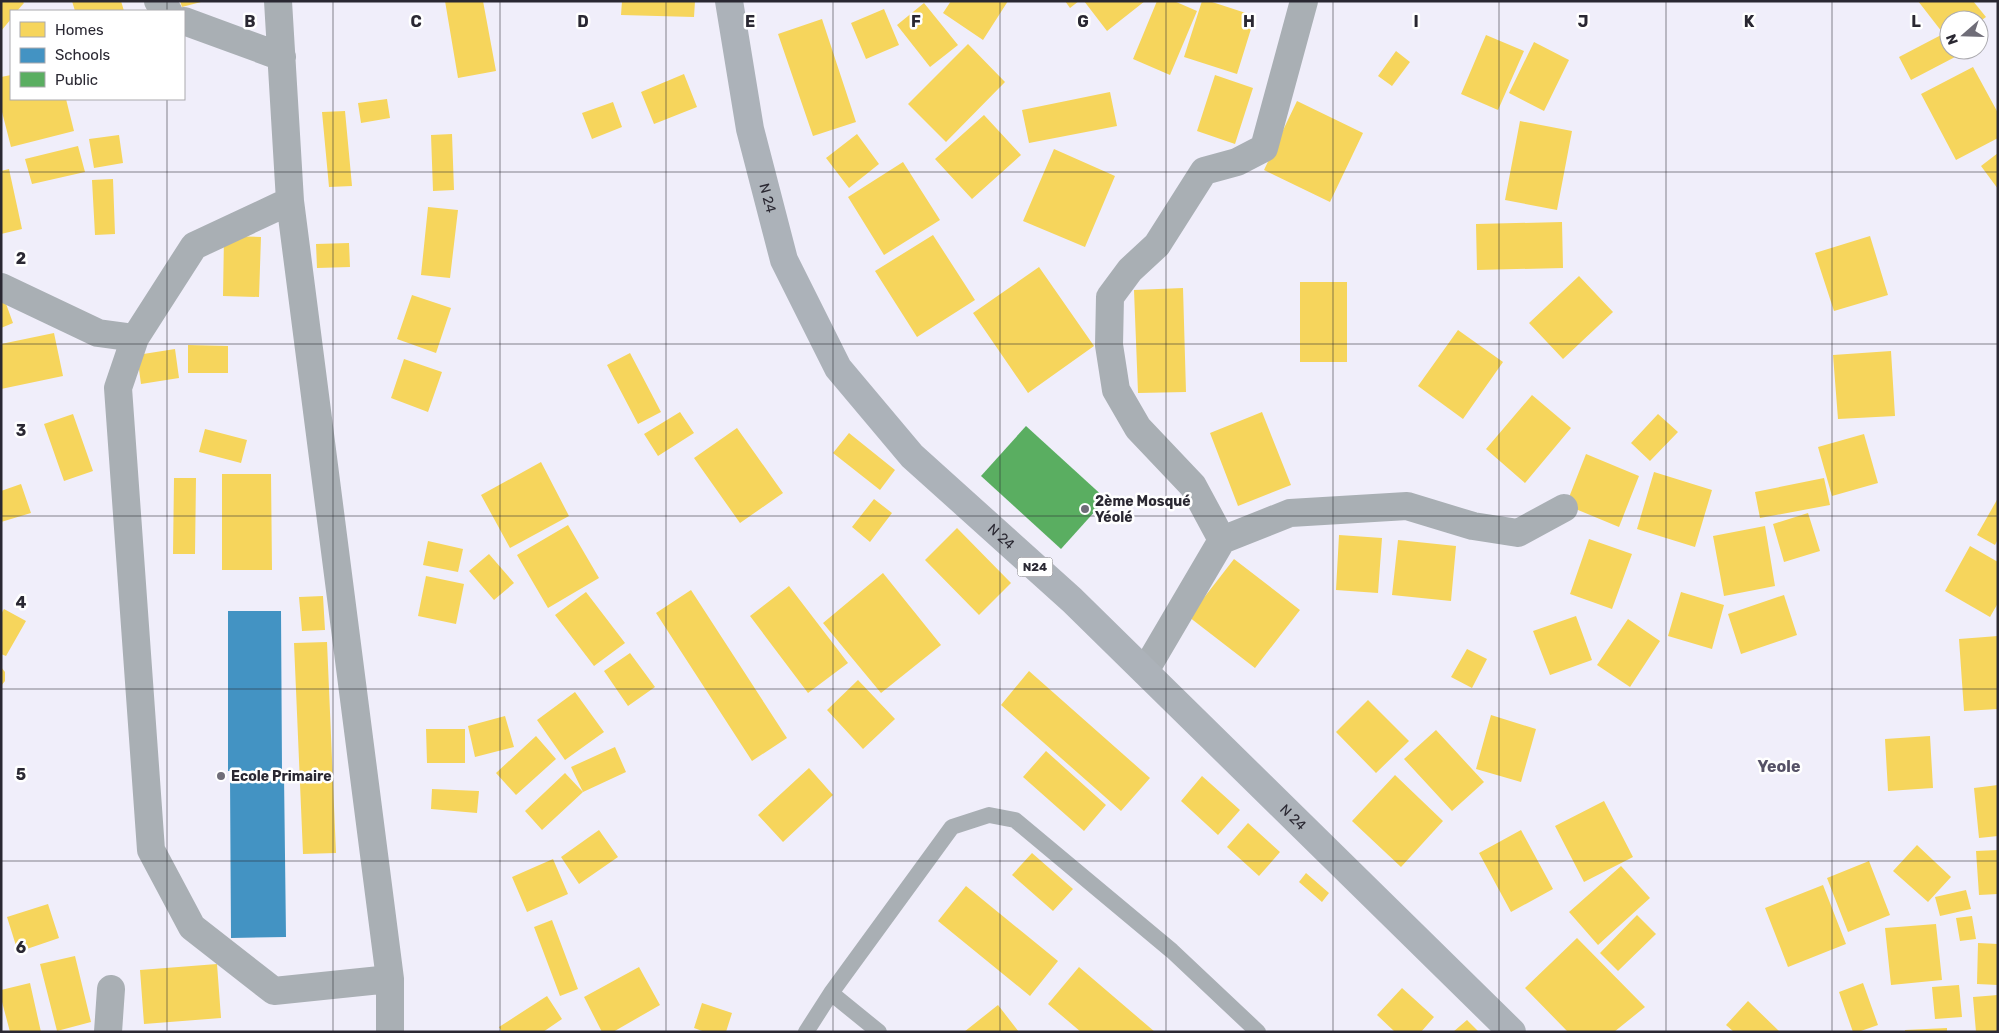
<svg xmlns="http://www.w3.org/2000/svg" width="1999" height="1033" viewBox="0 0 1999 1033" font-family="Rubik,sans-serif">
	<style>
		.homes { fill: #f6d55c }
		.schools { fill: #4393c3 }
		.public { fill: #5aae61 }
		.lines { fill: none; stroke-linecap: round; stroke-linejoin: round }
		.lane { stroke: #a9afb4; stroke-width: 16 }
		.street { stroke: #a9afb4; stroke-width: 28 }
		.primary { stroke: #acb2b9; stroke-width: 28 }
		.grid { fill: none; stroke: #2a2832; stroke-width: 1; stroke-opacity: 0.55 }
		.poi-dot { fill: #6f6d78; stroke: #fff; stroke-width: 2 }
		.labels { text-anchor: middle; stroke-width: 5; stroke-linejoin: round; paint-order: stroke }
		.shield { fill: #fff; stroke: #6a6870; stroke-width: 1 }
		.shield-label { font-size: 12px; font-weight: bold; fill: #2a2832 }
		.street-label { font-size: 14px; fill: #2a2832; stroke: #fff }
		.poi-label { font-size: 14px; font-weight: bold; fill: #2a2832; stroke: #fff; text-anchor: start }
		.quarter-label { font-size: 16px; font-weight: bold; fill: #555166; stroke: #fff }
		.grid-label { font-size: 16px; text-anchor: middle; font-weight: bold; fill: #2a2832; stroke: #fff; stroke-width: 5; stroke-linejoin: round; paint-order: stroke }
	</style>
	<rect width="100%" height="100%" fill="#f0eefa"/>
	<path class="homes" d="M1,1H22L24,3L17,11H11V19L1,31Z
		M72,1H121L124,11H75Z
		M180,1H201V2L182,7Z
		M445,1H483L496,71L458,78Z
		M622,1H695L694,17L621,15Z
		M951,1H1008L983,40L943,13Z
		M1065,1H1079L1070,8Z
		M1084,1H1145L1107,31Z
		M1157,1H1174L1197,11L1170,75L1133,59Z
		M1202,1H1209L1255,16L1237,74L1184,57Z
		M1918,1H1973L1986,17L1979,22V20H1949V41Z
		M924,3L958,45L930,67L897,25Z
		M884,9L899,45L866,59L851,23Z
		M822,19L856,122L813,136L778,34Z
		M1943,34L1949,45V50H1951L1955,57L1911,80L1899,57Z
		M1486,35L1524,51L1498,110L1461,94Z
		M1534,42L1569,60L1544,111L1509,93Z
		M968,44L1005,82L946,142L908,104Z
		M1396,51L1410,62L1392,86L1378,76Z
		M1973,67L1998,113V138L1956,160L1921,94Z
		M684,74L697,107L654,124L641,92Z
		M11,75V99H66L74,131L11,147L1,108V77Z
		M1215,75L1253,88L1235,144L1197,131Z
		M1110,92L1117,126L1029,143L1022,110Z
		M387,99L390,118L361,123L358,103Z
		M1297,101L1363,133L1330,202L1264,170Z
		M613,102L622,127L592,139L582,113Z
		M345,111L352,186L329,187L322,112Z
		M984,115L1021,155L972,199L935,159Z
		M1520,121L1572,131L1557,210L1505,200Z
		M452,134L454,190L433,191L431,135Z
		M857,134L879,164L849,188L826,158Z
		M119,135L123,163L94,168L89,139Z
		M78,146L85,172L32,184L25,159Z
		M1054,149L1115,176L1085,247L1023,221Z
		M1998,153V189L1981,166Z
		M903,162L940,220L884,255L848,197Z
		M9,169L22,229L1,234V171Z
		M113,179L115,234L95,235L92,180Z
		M428,207L458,210L450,278L421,275Z
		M1562,222L1563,268L1477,270L1476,224Z
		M933,235L975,300L917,337L875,271Z
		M224,236L261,237L259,297L223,296Z
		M1870,236L1888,295L1834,311L1815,253Z
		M349,243L350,267L317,268L316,244Z
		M1039,267L1094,346L1028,393L973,313Z
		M1579,276L1613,312L1563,359L1529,323Z
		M1300,282H1347V362H1300Z
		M1183,288L1186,392L1138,393L1134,290Z
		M412,295L451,308L436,353L397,339Z
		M5,301L13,323L1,328V303Z
		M1458,330L1503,362L1463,419L1418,386Z
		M54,333L63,376L1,389V344Z
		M188,345L228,346V373H188Z
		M175,349L179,378L141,384L137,355Z
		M1891,351L1895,416L1838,419L1833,355Z
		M630,353L661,412L638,424L607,365Z
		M404,359L442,372L428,412L391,398Z
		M1532,395L1571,428L1525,483L1486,449Z
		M680,412L694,433L658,456L644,434Z
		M1262,412L1291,485L1238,506L1210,433Z
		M73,414L93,471L64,481L44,424Z
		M1658,414L1678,432L1650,461L1631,443Z
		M737,428L783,493L740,523L694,458Z
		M205,429L247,440L241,463L199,452Z
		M849,433L895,470L880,490L833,453Z
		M1864,434L1878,483L1832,496L1818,447Z
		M1586,454L1639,476L1619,527L1566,505Z
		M541,462L569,516L510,548L481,495Z
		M1654,472L1712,490L1695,547L1637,529Z
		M222,474H271L272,570H222Z
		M174,478H196L195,554H173Z
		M1824,478L1830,505L1760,518L1755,492Z
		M21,484L31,513L1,522V491Z
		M1998,498V539L1995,545L1977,535Z
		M874,499L892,513L870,542L852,527Z
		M1808,513L1820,551L1784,562L1773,524Z
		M568,525L599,578L548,608L517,555Z
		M1765,526L1775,586L1724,596L1713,536Z
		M957,528L1011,583L979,615L925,560Z
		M1339,535L1382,538L1378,593L1336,590Z
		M1589,539L1632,554L1612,609L1570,594Z
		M1398,540L1456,546L1451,601L1392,595Z
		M428,541L463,549L458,572L423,565Z
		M1970,546L1998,562V603L1990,617L1945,591Z
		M489,554L514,583L494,600L469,571Z
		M1234,559L1300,610L1255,668L1189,617Z
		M883,573L941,645L881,693L823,623Z
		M426,576L464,584L456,624L418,616Z
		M789,586L848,663L808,693L750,616Z
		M691,590L787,738L752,761L656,613Z
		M586,592L625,643L594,666L555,615Z
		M1681,592L1724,605L1712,649L1668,636Z
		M1784,595L1797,635L1741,654L1728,614Z
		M323,596L325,630L302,631L299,597Z
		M4,609L26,621L6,656L1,654V614Z
		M1576,616L1592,660L1550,675L1533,631Z
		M1628,619L1660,641L1630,687L1597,665Z
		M1998,636V709L1964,711L1959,639Z
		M327,642L336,853L303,854L294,643Z
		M1467,649L1487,659L1472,688L1451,677Z
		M630,653L655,687L628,706L604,671Z
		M1,667L5,672V681L1,686Z
		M1029,671L1150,778L1121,811L1001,705Z
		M858,680L895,719L863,749L827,710Z
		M575,692L604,732L565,760L537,720Z
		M1368,700L1409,741L1376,773L1336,732Z
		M1491,715L1536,729L1521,782L1476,769Z
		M505,716L514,747L475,757L468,726Z
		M426,729H465V763H427Z
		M1436,730L1484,782L1452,811L1404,759Z
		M536,736L556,759L516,795L496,773Z
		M1930,736L1933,788L1888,791L1885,739Z
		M615,747L626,772L583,792L542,830L525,811L565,773L583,792L571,767Z
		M1046,751L1106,805L1084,831L1023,777Z
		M809,768L833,795L783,842L758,815Z
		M1395,775L1443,821L1401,867L1352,821Z
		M1202,776L1240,810L1218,835L1181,801Z
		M1998,785V836L1979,838L1974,788Z
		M432,789L479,791L477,813L431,809Z
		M1604,801L1633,857L1584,882L1555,826Z
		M1248,823L1280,852L1259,876L1227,847Z
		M599,830L618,857L579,884L561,857Z
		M1521,830L1553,889L1511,912L1479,853Z
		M1917,845L1951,877L1928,902L1893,871Z
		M1998,850V894L1979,895L1976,851Z
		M1032,853L1073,889L1053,911L1012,875Z
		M553,859L568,894L527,912L512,877Z
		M1869,861L1890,915L1848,932L1827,878Z
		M1621,866L1650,898L1598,945L1569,912Z
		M1306,873L1329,893L1322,902L1299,882Z
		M1823,885L1846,944L1788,967L1765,908Z
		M966,886L1058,961L1030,996L938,921Z
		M1966,890L1971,909L1940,916L1935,897Z
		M48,904L59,938L18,952L7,917Z
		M1637,915L1656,934L1618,971L1600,953Z
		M1972,916L1976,939L1960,941L1956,918Z
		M552,920L578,989L560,996L534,927Z
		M1936,924L1942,980L1891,985L1885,928Z
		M1577,938L1645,1007L1614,1032H1568L1525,988Z
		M1978,943L1998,944V985L1977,984Z
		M75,956L91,1022L57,1031L40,964Z
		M217,964L221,1018L144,1024L140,970Z
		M639,967L660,1005L613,1032H602L584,997Z
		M1079,967L1155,1032H1081L1048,1004Z
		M30,983L41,1032H10L1,998V990Z
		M1863,983L1878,1025L1858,1032H1853L1839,992Z
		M1959,985L1962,1017L1935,1019L1932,987Z
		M1402,988L1434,1017L1421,1032H1395L1377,1015Z
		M1998,995V1032H1976L1973,997Z
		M547,996L562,1019L543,1032H502L499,1027Z
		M1748,1001L1780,1032H1734L1726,1025Z
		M702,1003L732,1013L726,1032H705L694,1028Z
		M998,1005L1019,1032H964Z
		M1467,1020L1479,1032H1453Z
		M1947,1028V1032H1905V1030Z"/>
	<path class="schools" d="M228,611H281L282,771H228Z
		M230,775H284L286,937L231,938Z"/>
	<path class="public" d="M1026,426L1106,499L1061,549L981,476Z"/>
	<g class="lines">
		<path class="lane" d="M831,993L879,1032
			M806,1032L831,993L952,827L989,815L1015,820L1172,951L1258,1032"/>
		<path class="street" d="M158,1L168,11
			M278,1L290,201L390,979V1032
			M184,21L282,57
			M290,201L194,246L135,338L118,388L151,850L192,927L274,991L390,979
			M1,287L98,333L135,338
			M1222,540L1290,513L1407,506L1473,526L1518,533L1564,508
			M1145,671L1222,540L1193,486L1138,428L1116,390L1109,345L1110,297L1130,270L1157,245L1204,171L1237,162L1264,148L1304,1
			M108,1032L111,989"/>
		<path class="primary" id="s1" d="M729,1L750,129L784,260L838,368L912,456L1072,600L1512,1032"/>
	</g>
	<path class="grid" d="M167,1V11M333,1V1032M500,1V1032M666,1V1032M833,1V1032M1000,1V1032M1166,1V1032M1333,1V1032M1499,1V1032M1666,1V1032M1832,1V1032M167,99V1032M1,172H1998M1,344H1998M1,516H1998M1,689H1998M1,861H1998"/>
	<g class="poi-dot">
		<circle cx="1085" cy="509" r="5"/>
		<circle cx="221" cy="776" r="5"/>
	</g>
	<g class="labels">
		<rect class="shield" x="1017.5" y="557.5" width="35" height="19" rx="4"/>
		<g class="shield-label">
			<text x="1035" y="571">N24</text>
		</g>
		<g class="street-label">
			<text dy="5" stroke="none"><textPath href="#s1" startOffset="201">N 24</textPath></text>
			<text dy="5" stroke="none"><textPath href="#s1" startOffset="621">N 24</textPath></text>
			<text dy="5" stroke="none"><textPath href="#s1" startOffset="1026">N 24</textPath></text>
		</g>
		<g class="poi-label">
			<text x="1095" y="506">2ème Mosqué<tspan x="1095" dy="16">Yéolé</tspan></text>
			<text x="231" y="781">Ecole Primaire</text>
		</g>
		<g class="quarter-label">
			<text x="1779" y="772">Yeole</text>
		</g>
	</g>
	<g class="grid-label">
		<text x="250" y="27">B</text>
		<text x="416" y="27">C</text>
		<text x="583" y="27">D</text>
		<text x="750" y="27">E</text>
		<text x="916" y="27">F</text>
		<text x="1083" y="27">G</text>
		<text x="1249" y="27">H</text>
		<text x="1416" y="27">I</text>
		<text x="1583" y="27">J</text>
		<text x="1749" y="27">K</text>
		<text x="1916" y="27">L</text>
		<text x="21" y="264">2</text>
		<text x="21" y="436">3</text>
		<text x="21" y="608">4</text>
		<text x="21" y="780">5</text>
		<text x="21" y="953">6</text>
	</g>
	<rect width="1999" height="1033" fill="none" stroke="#2a2832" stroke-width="5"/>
	<rect x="10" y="10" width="175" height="90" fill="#ffffff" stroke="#aaa9ad"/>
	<rect x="20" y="22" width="25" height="15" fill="#f6d55c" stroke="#aaa9ad"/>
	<text x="55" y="35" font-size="15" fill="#2a2832">Homes</text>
	<rect x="20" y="48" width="25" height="15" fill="#4393c3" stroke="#aaa9ad"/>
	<text x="55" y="60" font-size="15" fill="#2a2832">Schools</text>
	<rect x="20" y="72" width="25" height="15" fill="#5aae61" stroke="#aaa9ad"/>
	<text x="55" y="85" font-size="15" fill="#2a2832">Public</text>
	<g transform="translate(1964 35) rotate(250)"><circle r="24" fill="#ffffff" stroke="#aaa9ad"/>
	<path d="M0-4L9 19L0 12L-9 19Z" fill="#6f6d78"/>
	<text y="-8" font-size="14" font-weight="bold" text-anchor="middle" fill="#2a2832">N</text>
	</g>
</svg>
